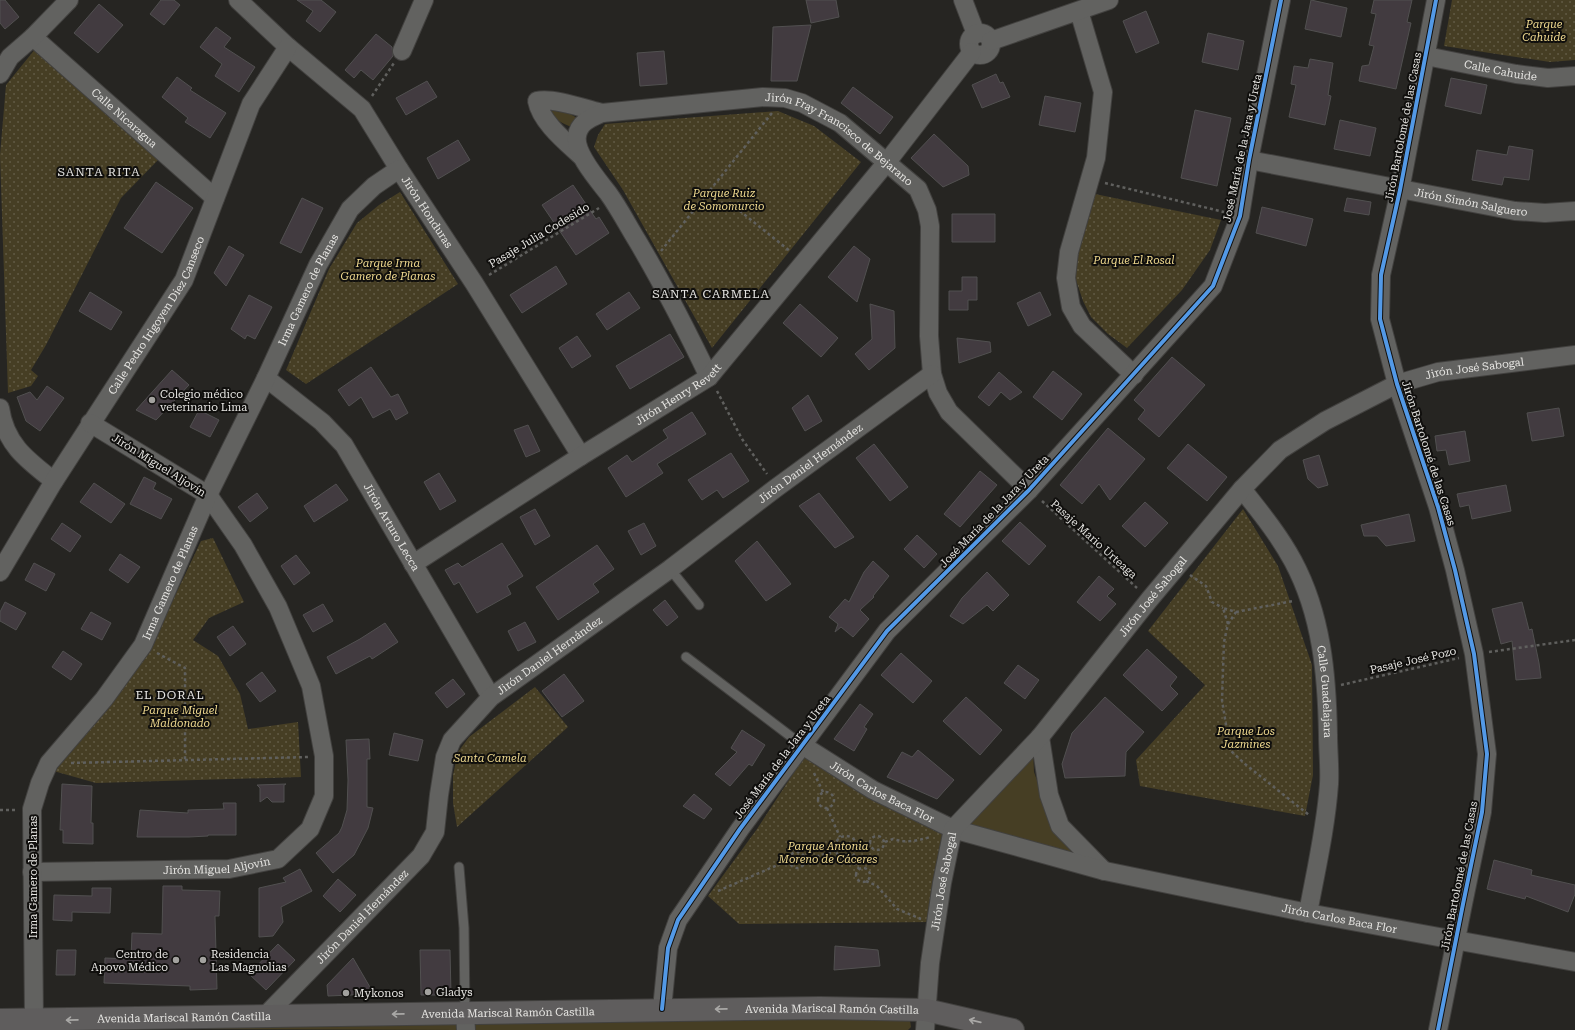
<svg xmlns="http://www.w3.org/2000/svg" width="1575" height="1030" viewBox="0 0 1575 1030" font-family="'Roboto Serif',serif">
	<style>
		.green { fill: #463e24 }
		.park { fill: url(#park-dots) }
		.building { fill: #423b40; stroke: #515050 }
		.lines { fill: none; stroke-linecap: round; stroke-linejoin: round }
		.lane-casing { stroke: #42413f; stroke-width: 11 }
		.street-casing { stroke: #42413f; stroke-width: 20 }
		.secondary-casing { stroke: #42413f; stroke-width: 24 }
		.path { stroke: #60605e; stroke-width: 2.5; stroke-dasharray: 3 3; stroke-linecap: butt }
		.lane { stroke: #626260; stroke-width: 9 }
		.street { stroke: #626260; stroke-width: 18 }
		.secondary { stroke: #5f5d5d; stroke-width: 22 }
		.cycleway-casing { stroke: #100f0d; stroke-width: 6 }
		.cycleway { stroke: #5399e6; stroke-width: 4 }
		.oneway { stroke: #a9a8a6 }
		.poi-dot { fill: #a3a29f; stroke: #100f0d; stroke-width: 1.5 }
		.labels { text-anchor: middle; stroke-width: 4; stroke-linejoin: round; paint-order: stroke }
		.park-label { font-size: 11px; font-style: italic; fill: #efd98f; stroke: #100f0d }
		.street-label { font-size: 11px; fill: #e6e5e2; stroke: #100f0d }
		.poi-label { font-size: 11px; fill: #e6e5e2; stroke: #100f0d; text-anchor: start }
		.neighbourhood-label { font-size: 12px; letter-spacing: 1px; fill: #e6e5e2; stroke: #100f0d }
	</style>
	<defs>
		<pattern id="park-dots" width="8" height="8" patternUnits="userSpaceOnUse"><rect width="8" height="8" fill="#463e24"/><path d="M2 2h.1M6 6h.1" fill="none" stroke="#615a44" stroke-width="1.8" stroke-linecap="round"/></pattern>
	</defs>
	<rect width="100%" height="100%" fill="#262522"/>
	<path class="green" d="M552,109H561L579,119L572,127C562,124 555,119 550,111Z
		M1033,750L1034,772L1054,827L1091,862L961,827Z
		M905,1017L910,1020L911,1027L908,1030H472L474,1020Z
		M458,1020L459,1030L187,1029L190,1023Z"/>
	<path class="park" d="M1452,0H1575V60L1550,62L1444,46Z
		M36,48L158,160L121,198L46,345L31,370L38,376L31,386L8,393L0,155L6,85Z
		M778,111L814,126L861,162L712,348L623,190L594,147L598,135L605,124Z
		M400,192L458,284L306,384L286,370L329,269L357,223L379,205Z
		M1095,194L1221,220L1210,250L1182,290L1127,348L1108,334L1091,317L1083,301L1076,280V256Z
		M1243,509L1278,566L1312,665L1313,775L1305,816L1140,786L1136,760L1205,685L1148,631Z
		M213,538L244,602L209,618L193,640L218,656L240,694L248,729L298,722L301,777L96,783L50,770L162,623L201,541Z
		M535,687L568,727L457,827L453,803V775L458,752L469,737Z
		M806,754L945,834L931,922L739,924L708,896L757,829Z"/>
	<path class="building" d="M0,0H5L19,17L5,29L0,23Z
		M161,0H174L180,5L164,25L150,14Z
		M297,0H321L336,12L320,32L306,21L313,11Z
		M806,0H836L839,17L811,23Z
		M1311,0L1347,8L1341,37L1305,29Z
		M1374,0H1412L1407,22L1411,23L1396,89L1359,81L1362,66L1369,65L1374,46L1369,45L1376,14L1371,13Z
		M99,4L123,25L98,53L74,33Z
		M1146,11L1159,43L1136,53L1123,21Z
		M811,25L797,81H771L773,27Z
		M216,27L231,38L224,47L255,67L239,92L215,76L222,64L200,47Z
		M1208,33L1244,41L1238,70L1202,62Z
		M376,34L392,47L393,56L373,80L361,70L354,78L345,70Z
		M664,51L667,84L640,86L637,53Z
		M1310,59L1333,63L1328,95L1331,96L1325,125L1289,117L1296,85L1291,84L1294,66L1308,68Z
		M996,74L1000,83L1003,82L1010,97L982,108L972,85Z
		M177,77L192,88L190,90L226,113L210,138L185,122L188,118L162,97Z
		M1451,78L1487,85L1481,114L1445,106Z
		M427,81L437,97L406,115L396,98Z
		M853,87L893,117L880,134L841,103Z
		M1045,96L1081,103L1075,132L1039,125Z
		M1195,110L1231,118L1217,186L1181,178Z
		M1340,120L1376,128L1370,156L1334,149Z
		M934,134L968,166L969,175L943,187L911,158Z
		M458,140L470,160L438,179L427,158Z
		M1509,146L1533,150L1529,180L1504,177L1502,185L1472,180L1477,150L1507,155Z
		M156,182L193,208L162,253L124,228Z
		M573,185L596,219L599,217L609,233L576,255L542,205Z
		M302,198L323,208L301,253L280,243Z
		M1347,198L1371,202L1369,215L1344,211Z
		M1262,207L1313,219L1306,246L1256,233Z
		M952,214H995V242H952Z
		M229,246L244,255L226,286L214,273Z
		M854,246L870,259L857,302L828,277Z
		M556,266L567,284L522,313L510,295Z
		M962,277H977V300H968V310H949V291H962Z
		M90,292L122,312L111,330L79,311Z
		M629,292L640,308L607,330L596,314Z
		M1040,292L1051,315L1028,326L1017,303Z
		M249,295L272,307L255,339L247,335L245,339L231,329Z
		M800,304L838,338L821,357L783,323Z
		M870,304L894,311L895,348L869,370L855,354L872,339Z
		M670,334L684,357L630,389L616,366Z
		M577,336L591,356L572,368L559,348Z
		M957,338L990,342L991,352L959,363Z
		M1172,357L1205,385L1159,437L1138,419L1145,410L1134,400Z
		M371,367L391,397L398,394L408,413L396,420L390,409L373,418L361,397L349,406L338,390Z
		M172,370L189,385L156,420L136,410Z
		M1053,371L1082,394L1062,420L1033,397Z
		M999,372L1022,392L1010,400L1001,392L989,406L978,397Z
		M47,386L64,398L40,431L26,421L17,397L30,392L37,400Z
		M808,395L822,421L805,431L792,408Z
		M1559,408L1564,436L1532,441L1527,413Z
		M199,410L219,420L210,437L190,427Z
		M692,412L706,434L657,464L663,473L626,497L608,468L627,455L632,462L668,438L663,430Z
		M528,425L540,451L526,457L514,430Z
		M1108,428L1145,459L1110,500L1099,484L1082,504L1060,485Z
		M1465,431L1470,461L1449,465L1446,450L1437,451L1435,436Z
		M874,444L908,487L890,501L856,458Z
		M1188,444L1227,477L1207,501L1167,468Z
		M731,453L749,481L723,498L717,490L702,500L688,480Z
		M1319,455L1328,485L1318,488L1308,479L1303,460Z
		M980,471L997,485L960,527L944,514Z
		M439,473L456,501L440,510L424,482Z
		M144,477L156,483L153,489L172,499L161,519L130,504Z
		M94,483L125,504L111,523L80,502Z
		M336,484L348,500L314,522L304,506Z
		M1506,485L1511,511L1472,519L1469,505L1460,507L1457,494Z
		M257,493L268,508L250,522L238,507Z
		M819,493L854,537L835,548L799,506Z
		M1145,502L1168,523L1145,547L1122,526Z
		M535,509L550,536L535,545L520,517Z
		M1409,514L1415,541L1386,546L1377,536H1364L1361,525Z
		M1020,522L1046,546L1029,565L1002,541Z
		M62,523L81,536L70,552L51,539Z
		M644,523L656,546L641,555L628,531Z
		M917,535L937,554L924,568L904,549Z
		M757,541L791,584L766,601L735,561Z
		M502,543L523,576L507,586L511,594L477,613L459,582L454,585L445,570L458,563L462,567Z
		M597,545L614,569L593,584L599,592L558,620L536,587Z
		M120,554L140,567L128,583L109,570Z
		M296,555L310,573L294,585L281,566Z
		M873,561L889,576L873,596L874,597L860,610L869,619L853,637L841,627L835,632L838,624L829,617L845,599L849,602L864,572Z
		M34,563L55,574L46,591L25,580Z
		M987,572L1009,595L993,611L987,605L963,624L950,616L962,598Z
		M1099,576L1114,589L1107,596L1116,604L1100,621L1077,602Z
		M665,600L678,617L667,626L653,610Z
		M5,602L26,613L16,630L0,621V612Z
		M1522,602L1529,630L1532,629L1539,663L1541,678L1516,680L1512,641L1501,644L1492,609Z
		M323,604L333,621L313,632L303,615Z
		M91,612L111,623L102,640L81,629Z
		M525,622L536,642L518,651L508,631Z
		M385,623L398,642L372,659L370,656L336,674L327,657L360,639Z
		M233,626L246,644L230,656L217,637Z
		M1147,649L1177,677L1170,686L1178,694L1162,711L1123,675Z
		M63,651L82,664L71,680L52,667Z
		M901,653L932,681L913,703L881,675Z
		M1018,665L1039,680L1025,699L1004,683Z
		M262,672L276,691L260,702L246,684Z
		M564,674L584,701L562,717L542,691Z
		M453,679L465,694L447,708L435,693Z
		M966,697L1002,730L980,755L943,721Z
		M1105,697L1144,732L1126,752L1125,776L1065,778L1062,764L1072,733Z
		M860,704L873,714L864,727L867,729L854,751L834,739Z
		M742,730L765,745L752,766L749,764L730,786L715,774L737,752L731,748Z
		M394,733L423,740L418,761L389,755Z
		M369,739L370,759H367V807L373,808L368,828L354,855L333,873L316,853L339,833L342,827L347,810L348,780L346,740Z
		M918,750L954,780L937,799L887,777L902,752L912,757Z
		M62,784L92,786L91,823H93V844L63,843V830H60Z
		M286,784L284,785V802H272L267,797L260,802V788L257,785Z
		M694,794L712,809L704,819L683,806Z
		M223,803H236V835H208V836L189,837H137L140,810L188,813V810L224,809Z
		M1494,860L1532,870L1531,875L1575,885V894L1568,912L1526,896L1525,899L1487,889Z
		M300,869L312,891L281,907L283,922L273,936L259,937V888L286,882L283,878Z
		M338,879L356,895L340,912L323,896Z
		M163,886H182V890L220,891L219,916H215L217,989L190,990V986L104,983L105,958L131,959L132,933L162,934Z
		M92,888H111L110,913L72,912V921L53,920L54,895L92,896Z
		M278,944L295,960L266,990L249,974Z
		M835,946L878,950L880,966L834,970Z
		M57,950H76L75,975H56Z
		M420,950H450L451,995H421Z
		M353,958L374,994L328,996L327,985Z"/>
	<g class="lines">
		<g class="lane-casing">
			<path id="lane" d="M670,569L699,605
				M686,657L802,745
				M459,867L464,928L465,1013"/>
		</g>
		<g class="street-casing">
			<g id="street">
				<path id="s1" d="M238,0L288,47L362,109L399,169L474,283L581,456"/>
				<path d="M963,0L976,34"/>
				<path d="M1436,0L1400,190L1381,275L1380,319L1397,384L1438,507L1455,570L1474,654L1487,754L1482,812L1463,904L1438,1030"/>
				<path d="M1079,11L1103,92L1096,158L1069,252L1066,278L1071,307L1082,326L1134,375"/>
				<circle cx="980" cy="44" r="11"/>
				<path id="s2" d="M33,37L215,198"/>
				<path d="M991,41L1109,0"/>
				<path d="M402,51L424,0"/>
				<path id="s3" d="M1426,56L1516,74L1548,78L1575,76"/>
				<path d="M0,74L10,57L33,37L69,0"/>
				<path d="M581,156C566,142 541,122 537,101C552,97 586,109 602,113"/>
				<path id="s4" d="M1249,160L1515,211L1545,213L1575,211"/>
				<path id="s5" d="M709,377C687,331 664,286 638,242C628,226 619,208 608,193C598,180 574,153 577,136C579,122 591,118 602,113L763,97L785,98L802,103L840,123L918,189L927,210L930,226L929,336L932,374L938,393L949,412L1029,490"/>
				<path id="s6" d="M266,378L322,422L344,445L491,697"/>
				<path d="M0,408C5,444 27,460 54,481"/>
				<path id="s7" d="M1242,489C1261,513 1279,535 1293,561C1322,615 1327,676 1328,735C1328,751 1330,768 1329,784C1326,827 1316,870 1308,913"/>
				<path id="s8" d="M413,564L581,456L709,377L887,162L972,52"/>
				<path id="s9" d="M0,572L54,481L184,280L251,104L288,47"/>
				<path d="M1040,737L1049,795L1060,826L1104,871"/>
				<path id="s10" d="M802,745L873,790L953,829L1105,871L1308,913L1575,962"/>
				<path id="s11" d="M32,872L229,869L278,859L310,829L324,796V756L311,686L278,607L243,545L208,495L90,423"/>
				<path d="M662,1009L668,948L678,920L740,829L887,631L1029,490L1213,286L1240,216L1249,160L1281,0"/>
				<path d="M465,1013L466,1030"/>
				<path id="s12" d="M265,1016L421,856L435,832L439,795L445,757L452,740L491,697L670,569L776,488L932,374"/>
				<path id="s13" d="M34,1020L32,809L40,783L49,763L104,699L143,645L208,495L266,378L318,265L350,209L374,186L399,169"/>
				<path id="s14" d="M925,1030L930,963L942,883L953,829L1040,737L1149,600L1242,489L1280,450L1325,421L1397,384L1438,372L1575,355"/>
			</g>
		</g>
		<g class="secondary-casing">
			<g id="secondary">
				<path id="s15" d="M0,1020L820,1008L926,1010L1013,1030"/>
			</g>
		</g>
		<path class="path" d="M372,96L394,63
			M1105,183L1224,212
			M735,207L791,252
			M661,251L772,113
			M489,275L599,208
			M717,391L742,439L767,474
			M1042,501L1137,588
			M1190,575L1206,586L1212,602L1223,608
			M1236,612L1293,601
			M1228,624L1223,608L1236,612L1228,624L1224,642L1222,700L1230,750L1245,764L1309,815
			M1489,652L1575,640
			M157,653L185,668V760
			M1341,685L1459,658
			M71,763L308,757
			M814,773L823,792
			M818 800a8 8 0 1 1 16 0a8 8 0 1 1-16 0Z
			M827,808L840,837
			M0,810H15
			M835 847a11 11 0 1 1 22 0a11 11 0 1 1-22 0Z
			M870 843a7 7 0 1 1 14 0a7 7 0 1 1-14 0Z
			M885,842L893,839C906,843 917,841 930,837
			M857,846L871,843
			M789 860a8 8 0 1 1 16 0a8 8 0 1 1-16 0Z
			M850,858L859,869
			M805,860L835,851
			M856 875a7 7 0 1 1 14 0a7 7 0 1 1-14 0Z
			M866,881L877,886L897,909L921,919
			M718,891L789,860"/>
		<use href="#lane" class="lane"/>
		<use href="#street" class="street"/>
		<use href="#secondary" class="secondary"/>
		<g class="cycleway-casing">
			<path id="cycleway" d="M1436,0L1400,190L1381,275L1380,319L1397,384L1438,507L1455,570L1474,654L1487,754L1482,812L1463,904L1438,1030
				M662,1009L668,948L678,920L740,829L887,631L1029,490L1213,286L1240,216L1249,160L1281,0"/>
		</g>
		<use href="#cycleway" class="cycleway"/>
	</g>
	<defs><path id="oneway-shaft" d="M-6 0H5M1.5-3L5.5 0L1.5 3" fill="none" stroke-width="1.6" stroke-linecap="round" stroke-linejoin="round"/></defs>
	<g class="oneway">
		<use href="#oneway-shaft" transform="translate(721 1009) rotate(179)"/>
		<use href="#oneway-shaft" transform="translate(398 1014) rotate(179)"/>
		<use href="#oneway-shaft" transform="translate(72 1020) rotate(179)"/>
		<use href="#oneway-shaft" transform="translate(975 1021) rotate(-167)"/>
	</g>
	<g class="poi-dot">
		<circle cx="152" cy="400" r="4"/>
		<circle cx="176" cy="960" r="4"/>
		<circle cx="203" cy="960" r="4"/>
		<circle cx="428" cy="992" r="4"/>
		<circle cx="346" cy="993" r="4"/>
	</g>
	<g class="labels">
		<g class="park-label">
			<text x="1544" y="28">Parque<tspan x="1544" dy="13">Cahuide</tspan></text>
			<text x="724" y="197">Parque Ruiz<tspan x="724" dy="13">de Somomurcio</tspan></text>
			<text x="1134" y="264">Parque El Rosal</text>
			<text x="388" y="267">Parque Irma<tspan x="388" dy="13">Gamero de Planas</tspan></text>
			<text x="180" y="714">Parque Miguel<tspan x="180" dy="13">Maldonado</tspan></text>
			<text x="1246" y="735">Parque Los<tspan x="1246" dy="13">Jazmines</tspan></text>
			<text x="490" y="762">Santa Camela</text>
			<text x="828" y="850">Parque Antonia<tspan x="828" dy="13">Moreno de Cáceres</tspan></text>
		</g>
		<g class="street-label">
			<text dy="4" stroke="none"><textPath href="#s3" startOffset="76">Calle Cahuide</textPath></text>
			<text dy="4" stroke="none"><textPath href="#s2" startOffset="122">Calle Nicaragua</textPath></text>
			<text transform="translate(1403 127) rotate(-79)" y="4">Jirón Bartolomé de las Casas</text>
			<text dy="4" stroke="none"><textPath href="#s5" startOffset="563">Jirón Fray Francisco de Bejarano</textPath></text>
			<text transform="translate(1242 148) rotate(-78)" y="4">José María de la Jara y Ureta</text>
			<text dy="4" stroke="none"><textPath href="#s4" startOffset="226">Jirón Simón Salguero</textPath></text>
			<text dy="4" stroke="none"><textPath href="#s1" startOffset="287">Jirón Honduras</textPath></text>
			<text transform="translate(539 235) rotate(-31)" y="4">Pasaje Julia Codesido</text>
			<text dy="4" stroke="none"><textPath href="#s13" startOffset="803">Irma Gamero de Planas</textPath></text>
			<text dy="4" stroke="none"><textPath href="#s9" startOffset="301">Calle Pedro Irigoyen Diez Canseco</textPath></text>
			<text dy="4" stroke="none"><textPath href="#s14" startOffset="918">Jirón José Sabogal</textPath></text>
			<text dy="4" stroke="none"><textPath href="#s8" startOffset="315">Jirón Henry Revett</textPath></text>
			<text transform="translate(1429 453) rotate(72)" y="4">Jirón Bartolomé de las Casas</text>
			<text dy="4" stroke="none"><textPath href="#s12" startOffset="799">Jirón Daniel Hernández</textPath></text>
			<text transform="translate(159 465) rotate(32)" y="4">Jirón Miguel Aljovín</text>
			<text transform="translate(994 511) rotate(-46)" y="4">José María de la Jara y Ureta</text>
			<text dy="4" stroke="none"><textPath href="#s6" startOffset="198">Jirón Arturo Lecca</textPath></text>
			<text transform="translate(1094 539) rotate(42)" y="4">Pasaje Mario Urteaga</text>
			<text dy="4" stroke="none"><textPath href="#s13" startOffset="479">Irma Gamero de Planas</textPath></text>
			<text dy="4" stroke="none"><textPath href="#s14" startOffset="510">Jirón José Sabogal</textPath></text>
			<text dy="4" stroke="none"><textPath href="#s12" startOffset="475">Jirón Daniel Hernández</textPath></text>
			<text transform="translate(1413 660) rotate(-13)" y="4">Pasaje José Pozo</text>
			<text dy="4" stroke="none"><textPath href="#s7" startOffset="224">Calle Guadelajara</textPath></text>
			<text transform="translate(782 757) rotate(-53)" y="4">José María de la Jara y Ureta</text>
			<text dy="4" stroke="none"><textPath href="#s10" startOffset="93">Jirón Carlos Baca Flor</textPath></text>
			<text dy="4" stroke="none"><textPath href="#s11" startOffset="185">Jirón Miguel Aljovín</textPath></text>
			<text transform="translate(1459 876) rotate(-79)" y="4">Jirón Bartolomé de las Casas</text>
			<text transform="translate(33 877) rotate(-90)" y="4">Irma Gamero de Planas</text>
			<text dy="4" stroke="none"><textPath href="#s14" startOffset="150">Jirón José Sabogal</textPath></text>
			<text dy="4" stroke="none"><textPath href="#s12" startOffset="139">Jirón Daniel Hernández</textPath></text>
			<text dy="4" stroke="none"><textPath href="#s10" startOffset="570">Jirón Carlos Baca Flor</textPath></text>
			<text dy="4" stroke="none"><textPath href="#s15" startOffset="832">Avenida Mariscal Ramón Castilla</textPath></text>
			<text dy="4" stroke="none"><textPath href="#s15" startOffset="508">Avenida Mariscal Ramón Castilla</textPath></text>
			<text dy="4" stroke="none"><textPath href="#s15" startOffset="184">Avenida Mariscal Ramón Castilla</textPath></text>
		</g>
		<g class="poi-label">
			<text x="160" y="398">Colegio médico<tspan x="160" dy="13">veterinario Lima</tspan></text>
			<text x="168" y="958" text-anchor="end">Centro de<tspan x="168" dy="13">Apovo Médico</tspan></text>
			<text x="211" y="958">Residencia<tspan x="211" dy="13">Las Magnolias</tspan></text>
			<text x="436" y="996">Gladys</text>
			<text x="354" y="997">Mykonos</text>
		</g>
		<g class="neighbourhood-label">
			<text x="99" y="176">SANTA RITA</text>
			<text x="711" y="298">SANTA CARMELA</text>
			<text x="170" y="699">EL DORAL</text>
		</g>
	</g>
</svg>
